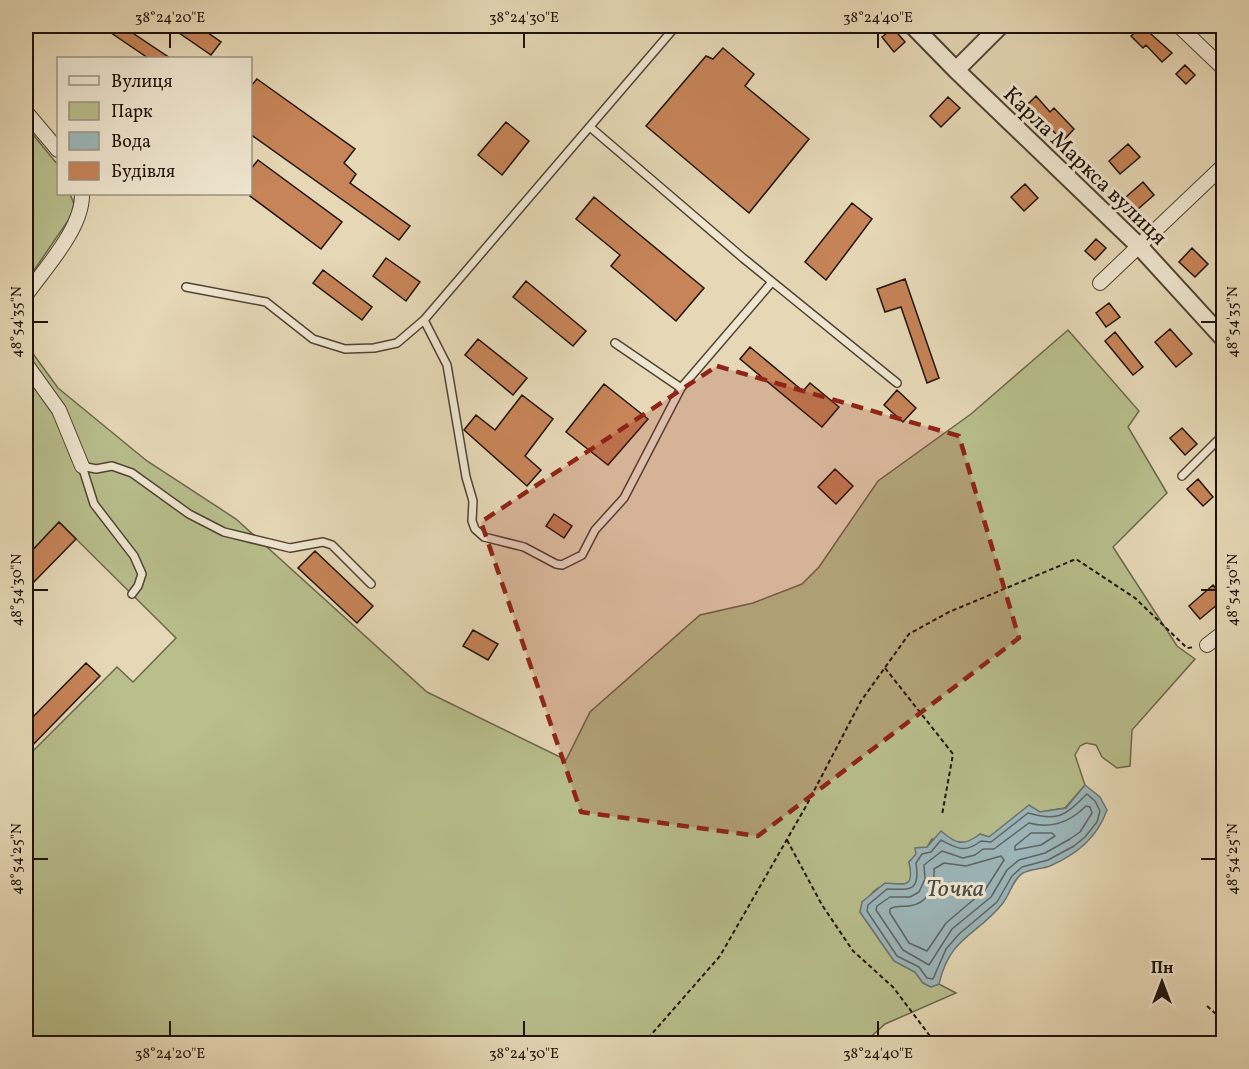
<svg xmlns="http://www.w3.org/2000/svg" width="1249" height="1069" viewBox="0 0 1249 1069" font-family="Vollkorn,serif">
	<style>
		.green { fill: #b8be8c; stroke: #6c684c; stroke-width: 1.5 }
		.water { fill: #9cb6ba; stroke: #6a7575; stroke-width: 1.5 }
		.lines { fill: none; stroke-linecap: round; stroke-linejoin: round }
		.shore { stroke: #5e6464; stroke-width: 1.5 }
		.building { fill: #c68458; stroke: #1f130d; stroke-width: 1.5 }
		.service-casing { stroke: #514437; stroke-width: 10 }
		.minor-casing { stroke: #514437; stroke-width: 16 }
		.tertiary-casing { stroke: #514437; stroke-width: 20 }
		.path { stroke: #1f130d; stroke-width: 2; stroke-dasharray: 4.5 3; stroke-linecap: butt }
		.service { stroke: #efe6d0; stroke-width: 7 }
		.minor { stroke: #efe6d0; stroke-width: 14 }
		.tertiary { stroke: #efe6d0; stroke-width: 16 }
		.marked { fill: #8f2418; fill-opacity: 0.2; stroke: #8f2418; stroke-width: 4.5; stroke-dasharray: 12 8; stroke-linejoin: round }
		.ticks { fill: none; stroke: #1f130d; stroke-width: 2 }
		.labels { text-anchor: middle; stroke-width: 6; stroke-linejoin: round; paint-order: stroke }
		.street-label { font-size: 22px; fill: #1f130d; stroke: #efe6d0 }
		.water-label { font-size: 24px; font-style: italic; fill: #4b4c4a; stroke: #efe6d0 }
		.neatline { fill: none; stroke: #1f130d; stroke-width: 2 }
		.ticks-label { font-size: 15px; text-anchor: middle; fill: #1f130d }
	</style>
	<rect width="100%" height="100%" fill="#e6d8b6"/>
	<filter id="stains"><feTurbulence type="fractalNoise" baseFrequency=".00333" numOctaves="4"/><feColorMatrix values="0 0 0 0 .2 0 0 0 0 .09 0 0 0 0 .02 0 0 0 .5 -.17"/></filter>
	<radialGradient id="worn" r=".72"><stop offset=".6" stop-color="#630" stop-opacity="0"/><stop offset="1" stop-color="#630" stop-opacity=".3"/></radialGradient>
	<path class="green" d="M26,126L58,165V194H70L76,209L26,282Z
		M1068,330L1139,411L1128,427L1167,493L1113,547L1177,646L1195,659L1132,730L1130,766L1117,768L1102,757L1096,745L1086,743L1080,746L1075,755L1085,785L1065,808L1040,812L1007,824L989,837L980,834L969,843L932,839L927,847L909,862C911,870 915,878 907,884C880,883 873,886 860,912L894,961L915,972L923,983L931,987L939,984L956,993L885,1024L864,1043H26V758L117,667L133,682L176,638L59,522L26,557V344L58,388L147,461L236,519L427,692L566,760L590,712L700,615L753,603L802,584L819,567L878,481L971,414Z"/>
	<path class="water" d="M1085,785L1100,797L1107,810C1097,838 1077,854 1050,866C1042,869 1031,869 1023,873C1013,879 1010,894 1003,903C977,936 950,936 939,984L931,987L923,983L915,972L894,961L860,912L862,902L885,883C908,885 914,887 909,862L916,854L915,848L927,847L941,831C956,844 963,847 980,834L989,837L1029,805L1040,812L1066,808Z"/>
	<g class="lines">
		<path class="shore" d="M1087,794L1095,801L1100,811L1097,822L1085,837L1074,846L1048,860L1022,867L1012,876L997,902L959,934L946,949L933,979L927,978L919,967L897,956L867,911L868,905L887,889C912,890 920,891 916,863L922,854L931,852L941,840C957,848 964,854 981,841L991,842L1028,813C1060,822 1065,815 1087,794Z
			M1086,806L1090,807L1092,813L1080,832L1070,839L1045,853L1019,860L1007,870L991,897L952,929L929,965L903,950L876,910L877,906L890,897H910L919,892L925,879L924,865L942,851L963,858L975,855L983,849H994L1029,823C1051,829 1070,822 1086,806Z
			M1031,833H1052L1055,836L1041,845L1015,850V846Z
			M1001,856L1004,860L985,890L946,923L927,951L909,943L890,913V909C896,905 902,907 909,906C928,904 935,886 934,869L944,863L966,866Z"/>
	</g>
	<path class="building" d="M101,26H122L170,58H148Z
		M169,26H198L221,42L211,55Z
		M1142,26L1172,53L1162,62L1146,45L1143,48L1131,36Z
		M893,28L905,42L894,52L882,37Z
		M723,48L754,74L745,86L809,139L749,213L646,126L706,56L713,59Z
		M1185,65L1195,75L1186,84L1176,74Z
		M257,79L355,149L344,163L356,174L350,183L410,226L399,240L250,134V87Z
		M1036,96L1050,112L1054,108L1074,129L1063,141L1027,105Z
		M948,97L960,108L941,127L930,116Z
		M506,122L529,141L502,175L478,155Z
		M1128,144L1140,157L1120,174L1109,161Z
		M258,160L342,222L321,249L250,196V170Z
		M1143,182L1154,195L1129,217L1118,204Z
		M1025,184L1038,198L1024,211L1011,197Z
		M594,197L704,288L676,321L611,266L620,255L576,219Z
		M852,203L872,219L826,280L805,262Z
		M1096,239L1106,248L1095,260L1085,251Z
		M1192,248L1208,264L1195,277L1179,262Z
		M386,258L420,282L406,301L373,276Z
		M323,270L372,307L362,320L313,283Z
		M905,279L939,378L927,383L901,307L885,312L877,289Z
		M526,281L586,331L573,346L513,297Z
		M1109,303L1120,317L1106,327L1096,313Z
		M1170,329L1192,354L1176,367L1155,342Z
		M1115,332L1143,367L1133,375L1105,341Z
		M478,339L527,378L513,395L465,355Z
		M750,347L803,391L810,383L839,407L822,427L740,359Z
		M604,384L648,419L608,465L566,432Z
		M897,390L916,408L903,422L884,405Z
		M522,395L553,419L525,456L541,470L527,486L464,430L476,415L495,430Z
		M1182,428L1197,444L1185,455L1170,438Z
		M835,469L853,486L836,504L818,487Z
		M1198,479L1213,497L1203,506L1187,489Z
		M554,514L572,526L564,538L546,526Z
		M59,522L76,539L31,585L26,580V557Z
		M315,551L373,606L357,623L298,568Z
		M1213,585L1224,599L1200,619L1189,606Z
		M473,630L498,644L488,660L463,646Z
		M86,663L100,676L26,752V724Z"/>
	<g class="lines">
		<g class="service-casing">
			<path id="service" d="M590,127L743,258L897,383
				M186,287L266,302L313,339L345,349L374,348L397,343L424,320L676,26
				M424,320L447,365L466,477L473,501L472,521L475,529L484,537L524,547L556,564L562,565L582,555L595,530L624,498L681,388L772,282
				M615,343L681,388
				M82,466L96,469L112,466L132,473L189,514L224,532L290,548L323,542L332,545L371,584
				M82,466L94,504L134,556L142,574L138,586L132,594
				M1182,476L1224,434"/>
		</g>
		<g class="minor-casing">
			<path id="minor" d="M1179,26L1224,69
				M26,112L58,150
				M1100,283L1224,165
				M26,295C45,268 83,228 82,194
				M26,364L59,410L82,466
				M1207,645L1224,632"/>
		</g>
		<g class="tertiary-casing">
			<path id="tertiary" d="M913,26L956,70L1139,246L1224,339
				M956,70L1000,26"/>
		</g>
		<path class="path" d="M885,668L953,754L942,815
			M787,840L822,905L853,951L893,987L936,1044
			M1207,1006L1224,1021
			M643,1044L720,956L805,808L861,701L909,634L949,612L1076,559L1135,598L1187,648L1195,647"/>
		<use href="#service" class="service"/>
		<use href="#minor" class="minor"/>
		<use href="#tertiary" class="tertiary"/>
	</g>
	<path class="marked" d="M717,366L959,436L1019,638L758,836L581,812L481,522Z"/>
	<path class="ticks" d="M170,33V48M524,33V48M878,33V48M33,322H48M1201,322H1216M33,590H48M1201,590H1216M33,859H48M1201,859H1216M170,1021V1036M524,1021V1036M878,1021V1036"/>
	<g class="labels">
		<g class="street-label">
			<text transform="translate(1086 165) rotate(44)" y="8">Карла Маркса вулиця</text>
		</g>
		<g class="water-label">
			<text x="955" y="896">Точка</text>
		</g>
	</g>
	<rect width="1249" height="1069" fill="none" stroke="#e6d8b6" stroke-width="66"/>
	<rect x="57" y="57" width="195" height="138" fill="#efe6d0" stroke="#9c9282" stroke-width="1.5"/>
	<rect x="69" y="76" width="30" height="9" fill="#efe6d0" stroke="#9c9282" stroke-width="1.5"/>
	<text x="111" y="87" font-size="18" fill="#1f130d">Вулиця</text>
	<rect x="69" y="102" width="30" height="18" fill="#b8be8c" stroke="#9c9282" stroke-width="1.5"/>
	<text x="111" y="117" font-size="18" fill="#1f130d">Парк</text>
	<rect x="69" y="132" width="30" height="18" fill="#9cb6ba" stroke="#9c9282" stroke-width="1.5"/>
	<text x="111" y="147" font-size="18" fill="#1f130d">Вода</text>
	<rect x="69" y="162" width="30" height="18" fill="#c68458" stroke="#9c9282" stroke-width="1.5"/>
	<text x="111" y="177" font-size="18" fill="#1f130d">Будівля</text>
	<g transform="translate(1162 982)" stroke="#efe6d0" stroke-width="4.5" paint-order="stroke">
	<path d="M0-4.5L10 22L0 15L-10 22Z" fill="#1f130d"/>
	<text y="-9" font-size="16" font-weight="bold" text-anchor="middle" fill="#1f130d">Пн</text>
	</g>
	<rect x="33" y="33" width="1183" height="1003" class="neatline"/>
	<g class="ticks-label">
		<text x="170" y="22">38°24'20"E</text>
		<text x="524" y="22">38°24'30"E</text>
		<text x="878" y="22">38°24'40"E</text>
		<text transform="translate(16 322) rotate(-90)" y="5">48°54'35"N</text>
		<text transform="translate(1232 322) rotate(-90)" y="5">48°54'35"N</text>
		<text transform="translate(16 590) rotate(-90)" y="5">48°54'30"N</text>
		<text transform="translate(1232 590) rotate(-90)" y="5">48°54'30"N</text>
		<text transform="translate(16 859) rotate(-90)" y="5">48°54'25"N</text>
		<text transform="translate(1232 859) rotate(-90)" y="5">48°54'25"N</text>
		<text x="170" y="1058">38°24'20"E</text>
		<text x="524" y="1058">38°24'30"E</text>
		<text x="878" y="1058">38°24'40"E</text>
	</g>
	<rect width="100%" height="100%" filter="url(#stains)"/>
	<rect width="100%" height="100%" fill="url(#worn)"/>
</svg>
